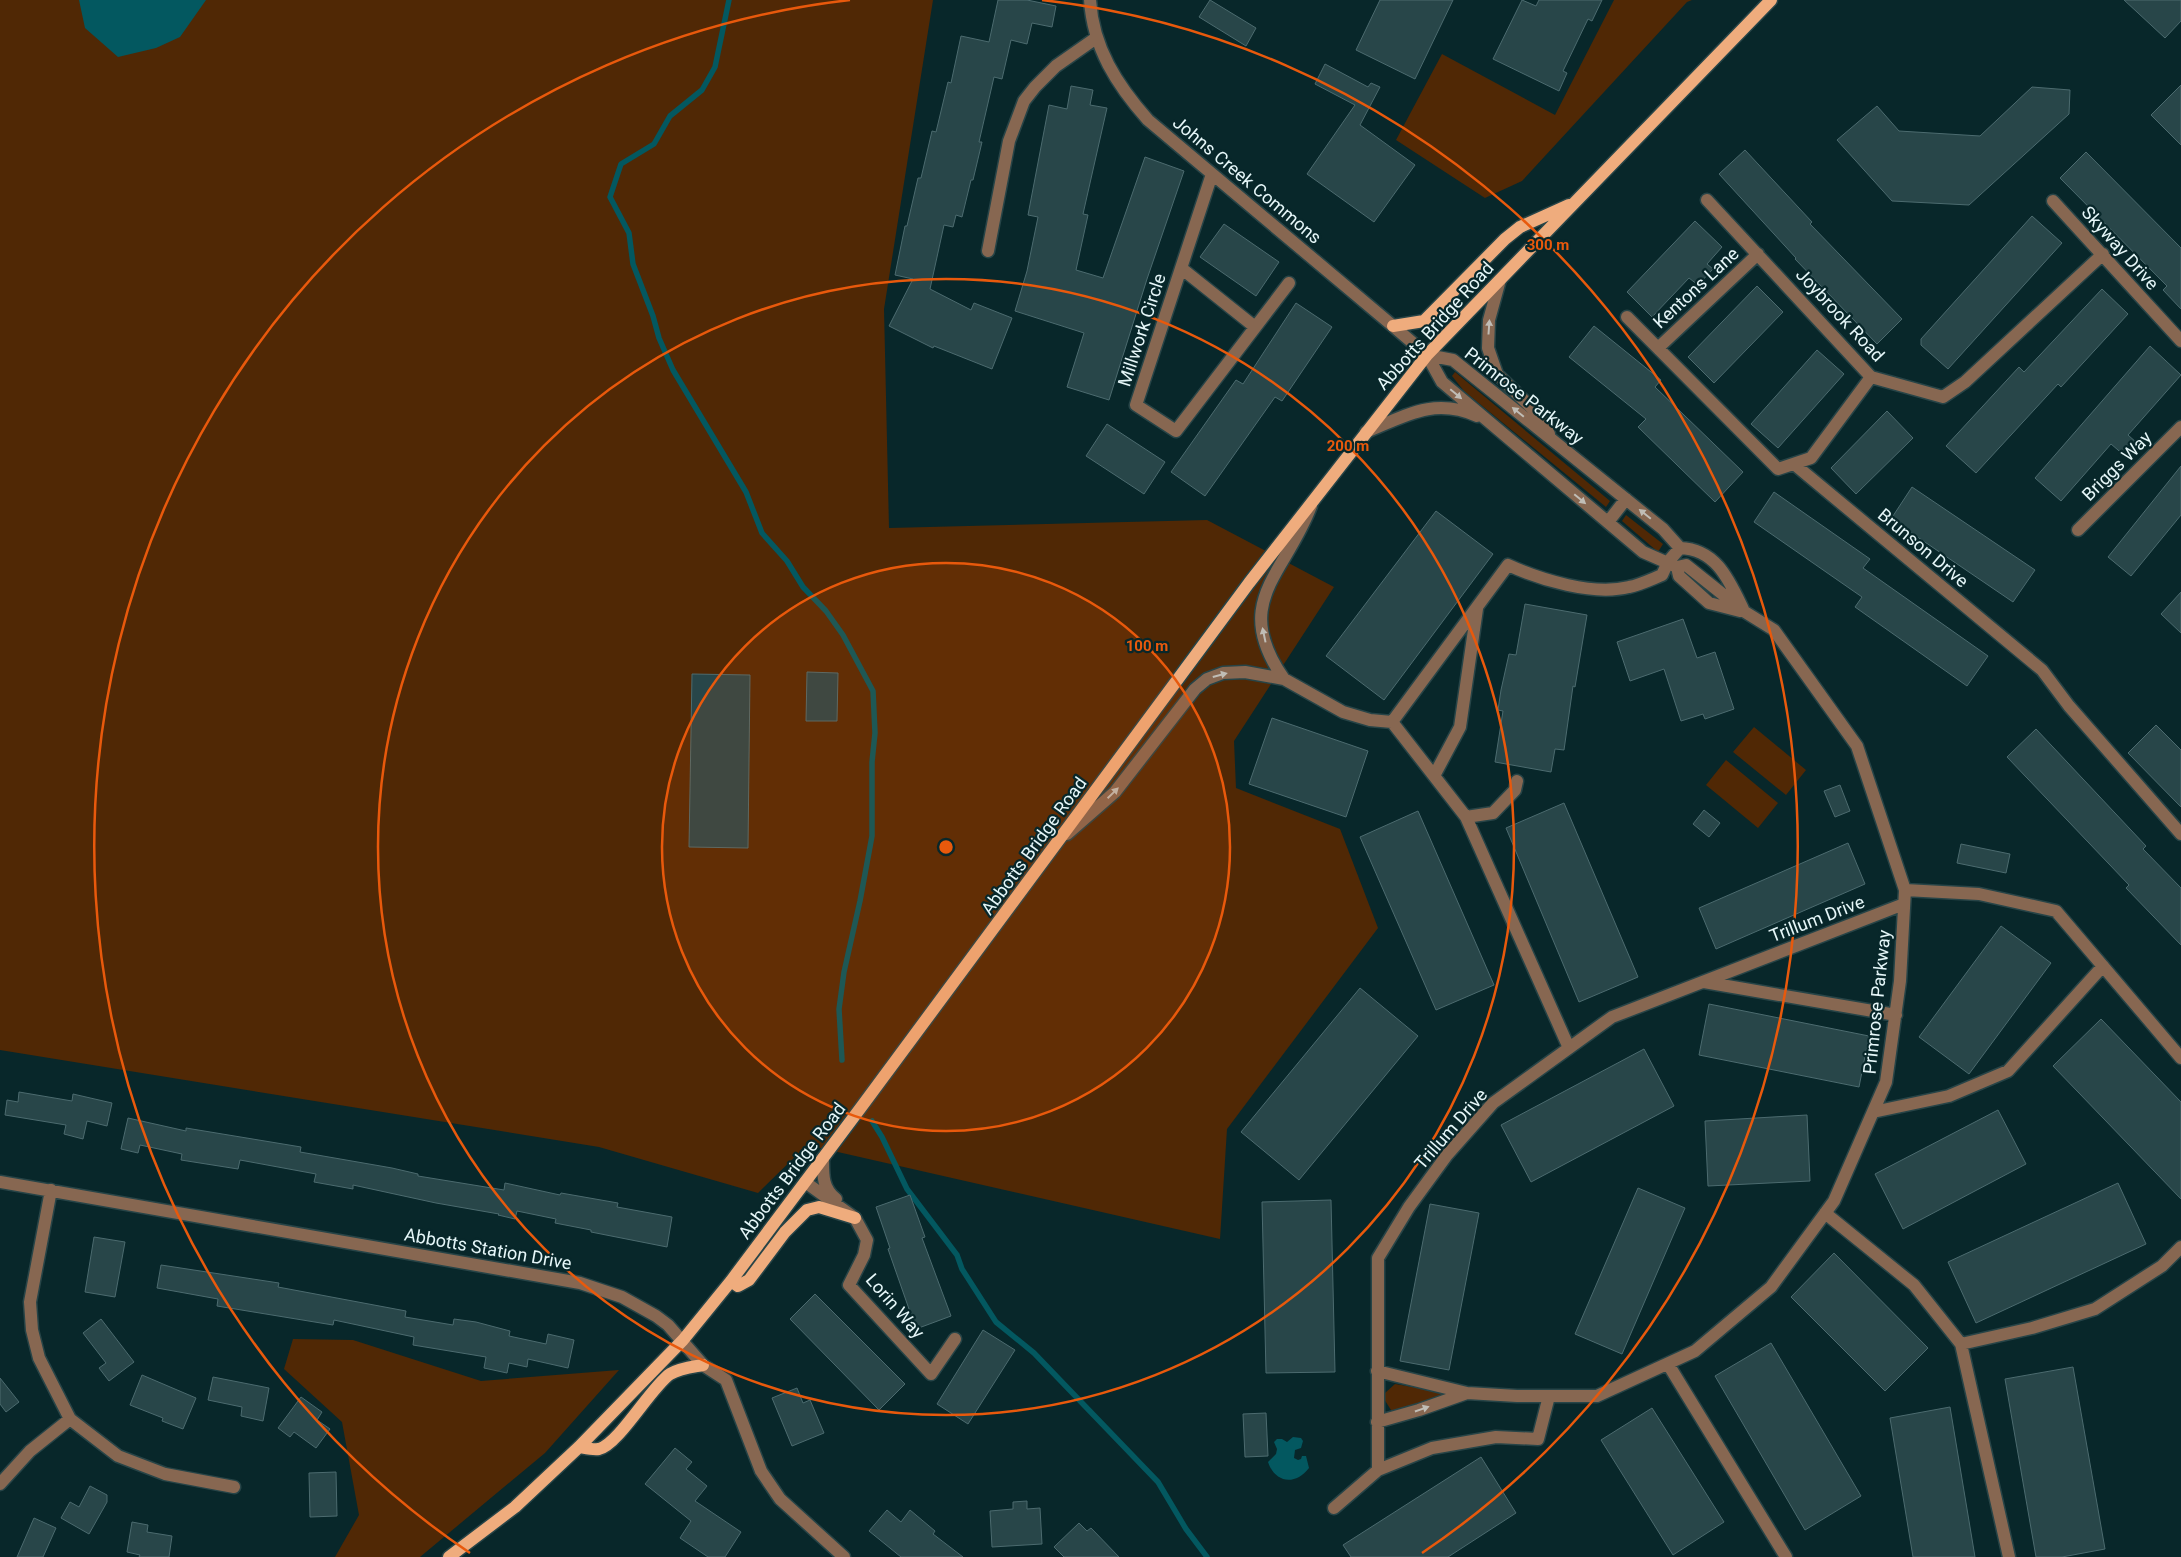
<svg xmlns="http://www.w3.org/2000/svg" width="2181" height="1557" viewBox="0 0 2181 1557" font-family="Roboto,sans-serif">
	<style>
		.green { fill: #502805 }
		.water { fill: #035860 }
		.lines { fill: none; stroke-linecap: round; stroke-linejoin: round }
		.stream { stroke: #035860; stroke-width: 5.5 }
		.building { fill: #284649; stroke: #4c6b6f }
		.minor-casing { stroke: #274447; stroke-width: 15 }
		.major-casing { stroke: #274447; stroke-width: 15 }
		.minor { stroke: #876751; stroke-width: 12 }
		.major { stroke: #efac7d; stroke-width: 12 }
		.oneway { fill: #c0bdb6 }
		.ring { fill: none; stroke: #e8590c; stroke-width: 2.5 }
		.labels { text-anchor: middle; stroke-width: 4.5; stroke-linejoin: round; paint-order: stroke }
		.street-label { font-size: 18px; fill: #e6f7f9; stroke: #08272a }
		.centre { fill: #e8590c; stroke: #08272a; stroke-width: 2.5 }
		.ring-label { font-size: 15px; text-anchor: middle; font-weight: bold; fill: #e8590c; stroke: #08272a; stroke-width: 4.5; stroke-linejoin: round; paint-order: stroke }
	</style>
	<rect width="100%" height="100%" fill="#08272a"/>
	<path class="green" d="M0,0H933L884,309L889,528L1207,520L1334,587L1234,741L1236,788L1340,829L1378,928L1227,1129L1220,1239L807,1145L758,1193L599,1147L0,1050Z
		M1614,0H1692L1687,2L1522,181L1485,198L1396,140L1442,54L1555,115Z
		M1455,372L1610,501L1606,507L1464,391L1452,376Z
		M1626,515L1663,544L1658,552L1622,521Z
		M1754,727L1806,770L1786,795L1733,752Z
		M1726,760L1778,803L1758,828L1706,785Z
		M293,1339L353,1340L481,1381L619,1370L545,1453L420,1557H335L359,1515L342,1422L284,1369Z
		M1395,1384L1447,1393L1446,1397L1400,1410H1391L1384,1399L1385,1393Z"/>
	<path class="water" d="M79,0H206L180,37L156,48L118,57L85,28Z
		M1293,1437L1301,1438L1303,1441L1301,1448L1295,1450L1294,1458L1298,1460L1301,1459L1302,1456H1306L1309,1468C1295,1486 1275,1483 1268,1462L1276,1454L1277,1449L1274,1442L1277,1439H1282L1287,1442Z"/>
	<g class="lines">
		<path class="stream" d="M729,0L715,67L702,90L670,116L654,144L621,164L610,197L629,233L633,264L653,316L659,338L673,370L746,492L762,533L787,561L803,587L826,611L843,635L873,691L875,733L872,762V836L860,901L844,972L839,1009L842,1060
			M872,1121L882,1137L907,1189L957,1255L962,1269L996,1322L1034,1353L1158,1482L1186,1529L1207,1557"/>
	</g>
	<path class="building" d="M998,0H1027L1056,6L1052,27L1032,23L1027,44L1011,40L1002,79L994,77L979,142H982L973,180H971L962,217L956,215L953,227L944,225L930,289L971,310L974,303L1012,318L992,369L934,346L933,348L889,326L913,279L895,275L905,226H907L918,178H921L932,131L936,132L948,82L951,83L961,36L989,42Z
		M1210,0L1256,28L1246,46L1199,17Z
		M1380,0H1453L1415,79L1356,50Z
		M1522,0L1536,6L1539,0H1602L1592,21L1588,19L1563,71L1567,73L1559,91L1493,59Z
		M2124,0H2181V21L2165,38Z
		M1325,64L1368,87L1371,83L1380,87L1360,125L1415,165L1374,222L1307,174L1355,105L1315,84Z
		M2181,85V145L2151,115Z
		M1071,86L1093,90L1090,105L1107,108L1083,214L1088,215L1076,270L1103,278L1145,157L1184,171L1147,279L1109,400L1067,387L1084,333L1015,311L1027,271L1038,217L1028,215L1049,105L1067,109Z
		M2032,87L2070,90L2069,114L1969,205L1892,201L1837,140L1877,106L1899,131L1980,136Z
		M1745,150L1812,222L1810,224L1902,319L1877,344L1795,259L1796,258L1719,174Z
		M2086,152L2181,248V309L2163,290L2167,286L2060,178Z
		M2032,216L2062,243L1948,369L1921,345V339Z
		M1695,221L1722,247L1707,264L1713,269L1698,285L1689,278L1652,317L1627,292Z
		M1224,224L1279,262L1256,296L1200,257Z
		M1757,286L1783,312L1714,383L1688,357Z
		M2102,289L2128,314L2061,387L2058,384L1976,473L1946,446L2019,367L2024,372Z
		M1296,303L1332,327L1282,401L1275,397L1205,496L1171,472L1236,380L1243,384Z
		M1594,326L1661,380L1655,387L1743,472L1715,502L1638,427L1646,419L1569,357Z
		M2150,346L2181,375L2128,435L2137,443L2125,456L2111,444L2061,501L2035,478Z
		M1817,350L1844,374L1778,448L1751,424Z
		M1887,411L1913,438L1856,494L1831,468Z
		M1107,424L1165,462L1144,494L1086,456Z
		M2181,466V515L2131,576L2108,557Z
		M1912,487L2035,570L2013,602L1891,519Z
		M1774,492L1870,559L1863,568L1988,656L1967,686L1855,607L1862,597L1754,522Z
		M1436,511L1493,554L1384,700L1326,656Z
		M2181,592V633L2161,614Z
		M1525,604L1587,615L1575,687L1573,686L1564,750L1555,749L1551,772L1495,762L1503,711L1498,710L1501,690L1509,654L1516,655Z
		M1683,619L1697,658L1715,652L1734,709L1705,719L1703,714L1681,721L1664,669L1630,681L1617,642Z
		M807,672L838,673L837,721H806Z
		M692,674L750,675L748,848L689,847Z
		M1272,718L1368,751L1346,817L1249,784Z
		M2156,725L2181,750V807L2128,753Z
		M2036,729L2146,846L2143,849L2181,888V945L2126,888L2129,885L2007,757Z
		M1840,785L1850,811L1835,817L1824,791Z
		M1564,803L1638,977L1579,1002L1506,828Z
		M1704,810L1720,823L1709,837L1693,824Z
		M1418,811L1494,985L1436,1010L1360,837Z
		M1848,843L1865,884L1716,949L1699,908Z
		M1961,844L2010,854L2006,873L1957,863Z
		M2001,926L2051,963L1969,1074L1919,1037Z
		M1360,988L1418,1036L1299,1180L1241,1132Z
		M1709,1004L1869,1036L1859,1087L1699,1055Z
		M2101,1019L2181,1102V1199L2053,1066Z
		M1644,1049L1674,1106L1531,1182L1501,1125Z
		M19,1092L72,1101L73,1094L112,1103L107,1126L87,1121L83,1139L64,1134L66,1125L5,1115L7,1100L18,1102Z
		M1998,1110L2026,1164L1903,1229L1875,1174Z
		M1807,1115L1810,1181L1708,1186L1705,1121Z
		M128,1118L186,1131V1128L301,1147L300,1152L392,1168L418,1174V1176L504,1190L505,1183L560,1195L561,1193L618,1203L617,1207L672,1217L667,1247L591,1232V1230L555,1223L556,1219L517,1211L515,1219L498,1215L499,1214L436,1203L353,1185V1189L314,1182L316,1174L240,1160L238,1169L181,1160L182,1154L140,1145L138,1153L121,1149Z
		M2118,1183L2146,1244L1976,1323L1948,1262Z
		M1638,1188L1685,1208L1622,1354L1575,1334Z
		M910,1195L925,1237L922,1238L951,1316L916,1329L888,1249L890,1248L876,1207Z
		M1331,1200L1335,1372L1266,1373L1262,1202Z
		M1430,1204L1479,1213L1449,1370L1400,1361Z
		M94,1237L125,1242L115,1297L85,1292Z
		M1834,1253L1928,1348L1885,1391L1791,1297Z
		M161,1265L279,1283L278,1287L406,1311L405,1317L453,1325L454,1319L476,1322L510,1331L509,1336L546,1344L548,1334L574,1340L568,1368L528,1359L527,1367L509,1363L507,1373L484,1368L486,1357L413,1345L414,1337L334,1320L333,1325L217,1306L218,1299L157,1288Z
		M815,1294L905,1384L879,1410L790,1319Z
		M101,1319L134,1362L109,1381L99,1368L106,1363L83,1333Z
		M983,1330L1015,1350L968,1424L937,1404Z
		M1771,1343L1861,1496L1805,1530L1715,1376Z
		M2073,1367L2105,1549L2062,1557H2036L2005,1379Z
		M142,1375L196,1398L183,1429L162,1421L163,1418L130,1405Z
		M213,1377L269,1388L263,1421L241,1416L242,1407L208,1400Z
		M0,1378L19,1402L6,1412L0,1404Z
		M797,1388L803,1403L810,1400L824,1433L792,1446L772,1398Z
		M301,1397L322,1412L317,1420L330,1429L316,1448L294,1432L290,1437L278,1428Z
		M1950,1407L1975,1557H1913L1890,1418Z
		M1652,1408L1724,1522L1673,1555L1601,1440Z
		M1266,1413L1268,1456L1245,1457L1243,1414Z
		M675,1448L692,1462L686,1469L707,1486L695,1501L741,1532L725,1557H708L680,1538L691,1521L645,1484Z
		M1481,1457L1516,1513L1448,1557H1351L1343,1545Z
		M336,1472L337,1516L310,1517L309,1473Z
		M90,1486L107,1495V1502L89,1534L61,1518L70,1502L79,1507Z
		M1027,1501V1509L1040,1508L1042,1544L992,1547L990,1511L1013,1509V1502Z
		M887,1510L901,1522L910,1510L935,1531L933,1534L963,1557H901L869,1531Z
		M34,1518L56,1528L43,1557H17Z
		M132,1522L148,1525L147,1532L172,1536L169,1557H139L140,1555L127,1552Z
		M1079,1523L1087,1531L1091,1528L1119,1557H1064L1054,1547Z"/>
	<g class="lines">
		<g class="minor-casing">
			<path id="minor" d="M1090,0C1093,48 1117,85 1148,120L1393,326L1427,355L1442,382L1643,552L1677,567L1686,565L1745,612L1774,630L1857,746L1905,890L1900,981L1886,1082L1834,1201L1771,1287L1695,1351L1597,1396H1517L1467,1393L1377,1371
				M1212,174L1136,405L1176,431L1289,283
				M1707,200L1871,377L1943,397L1965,382L2103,254
				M2053,201L2181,341
				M988,251L1009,141L1024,101L1035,87L1056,66L1096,38
				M1181,268L1255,327
				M1500,280L1489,320L1488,348L1497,374L1539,415L1549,434
				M1627,317L1778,469L1811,458L1871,377
				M1658,348L1758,254
				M1427,355L1453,360L1663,529L1680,548C1716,549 1729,580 1743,609
				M1366,432C1405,416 1434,397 1477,416
				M1794,464L2042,670L2069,706L2181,834
				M1608,522L1626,499
				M2078,530L2181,427
				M1677,567L1679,576L1709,603L1740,611
				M1284,679C1230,602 1285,575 1311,506
				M1392,722L1466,817L1569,1048
				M1434,776L1460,727L1477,609
				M1466,817L1493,813L1515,790L1517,781
				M1067,834L1115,792L1195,689L1207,679L1223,673L1245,672L1284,679L1343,712L1370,720L1392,722L1508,565C1541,580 1593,596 1629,587C1640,585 1652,579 1662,575L1668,562L1680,548
				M1905,890L1979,894L2056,911L2181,1058
				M1704,982L1896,1015
				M1873,1112L1949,1096L2008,1071L2103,966
				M823,1158C823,1174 822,1188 836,1199
				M0,1182L580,1283L622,1297L656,1316L668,1325L703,1365L726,1380L761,1471L780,1499L844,1557
				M805,1182L855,1218L867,1240L864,1255L849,1285L931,1374L955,1339
				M51,1190L30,1302L32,1330L39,1358L70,1419L118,1456L165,1474L234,1487
				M1825,1213L1914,1285L1961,1344L2032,1328L2095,1309L2162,1266L2181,1247
				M1961,1344L2009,1557
				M1668,1364L1786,1557
				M1377,1422L1419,1410L1467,1393
				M1378,1470L1432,1448L1496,1437L1538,1439L1549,1396
				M0,1484L30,1451L70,1419
				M1334,1508L1378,1470V1258L1409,1207L1447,1155L1493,1103L1612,1017L1904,904"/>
		</g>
		<g class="major-casing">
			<path id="major" d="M1393,326L1424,321L1505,239L1520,227L1569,205
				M731,1281L738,1286L749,1280L785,1232L807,1210L819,1207L855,1218
				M579,1447C585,1448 593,1450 599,1449C619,1444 651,1387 670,1374C680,1368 692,1367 703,1365
				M449,1557L515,1507L579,1447L683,1340L731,1281L862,1106L1249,583L1427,355L1771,0"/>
		</g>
		<use href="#minor" class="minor"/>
		<use href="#major" class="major"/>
	</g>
	<defs><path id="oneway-solid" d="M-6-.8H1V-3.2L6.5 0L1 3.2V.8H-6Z" transform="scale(1.25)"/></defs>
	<g class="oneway">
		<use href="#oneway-solid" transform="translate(1489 327) rotate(-86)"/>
		<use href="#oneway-solid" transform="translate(1456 394) rotate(40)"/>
		<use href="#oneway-solid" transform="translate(1518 412) rotate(-141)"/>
		<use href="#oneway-solid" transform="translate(1580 499) rotate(40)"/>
		<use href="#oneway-solid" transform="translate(1645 514) rotate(-141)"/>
		<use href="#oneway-solid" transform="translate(1264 635) rotate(-102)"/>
		<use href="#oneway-solid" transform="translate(1220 675) rotate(-15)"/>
		<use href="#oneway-solid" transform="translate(1113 793) rotate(-44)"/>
		<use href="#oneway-solid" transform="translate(1422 1409) rotate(-19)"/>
	</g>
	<circle cx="946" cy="847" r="284" fill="#e8590c" fill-opacity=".12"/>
	<g class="ring">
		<circle cx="946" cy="847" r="284"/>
		<circle cx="946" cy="847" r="568"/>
		<path d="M470 1553A852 852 0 0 1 850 0M1042 0A852 852 0 0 1 1422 1553"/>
	</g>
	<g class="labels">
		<g class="street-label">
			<text transform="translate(1247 180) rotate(40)" y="6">Johns Creek Commons</text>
			<text transform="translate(2120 248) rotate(48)" y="6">Skyway Drive</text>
			<text transform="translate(1696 288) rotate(-43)" y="6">Kentons Lane</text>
			<text transform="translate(1840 315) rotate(47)" y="6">Joybrook Road</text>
			<text transform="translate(1435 326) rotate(-48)" y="6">Abbotts Bridge Road</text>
			<text transform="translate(1142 330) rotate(-72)" y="6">Millwork Circle</text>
			<text transform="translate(1524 396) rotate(38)" y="6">Primrose Parkway</text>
			<text transform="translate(2117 466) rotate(-45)" y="6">Briggs Way</text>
			<text transform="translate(1923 548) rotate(40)" y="6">Brunson Drive</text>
			<text transform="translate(1034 846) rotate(-54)" y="6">Abbotts Bridge Road</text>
			<text transform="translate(1817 919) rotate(-21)" y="6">Trillum Drive</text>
			<text transform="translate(1877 1002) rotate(-84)" y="6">Primrose Parkway</text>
			<text transform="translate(1451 1129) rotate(-49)" y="6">Trillum Drive</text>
			<text transform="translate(792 1171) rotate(-53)" y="6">Abbotts Bridge Road</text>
			<text transform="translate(488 1249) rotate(10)" y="6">Abbotts Station Drive</text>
			<text transform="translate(895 1306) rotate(49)" y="6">Lorin Way</text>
		</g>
	</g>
	<circle cx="946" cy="847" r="8" class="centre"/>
	<g class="ring-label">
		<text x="1548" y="250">300 m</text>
		<text x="1348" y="451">200 m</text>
		<text x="1147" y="651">100 m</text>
	</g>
</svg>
